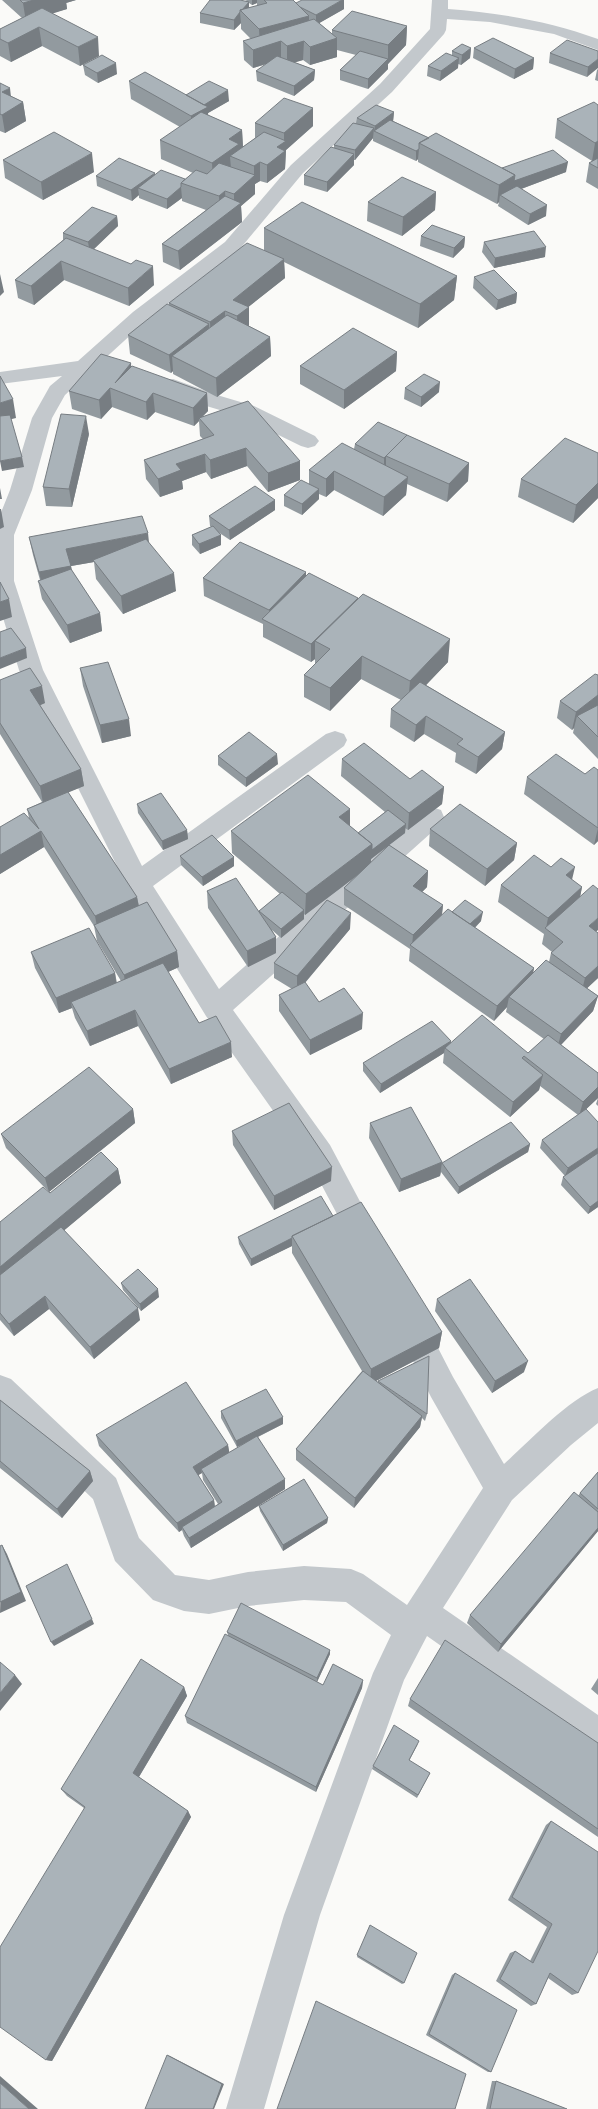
<svg xmlns="http://www.w3.org/2000/svg" width="598" height="2109" viewBox="0 0 598 2109" font-family="'Nunito Sans',sans-serif">
	<style>
		.lines { fill: none; stroke-linecap: round; stroke-linejoin: round }
		.minor { fill: #c3c8cc; fill-rule: evenodd }
		.wall { fill: #929a9f; fill-rule: evenodd }
		.shaded-wall { fill: #777d82 }
		.building { fill: #aab3b9; stroke: #777d82 }
	</style>
	<rect width="100%" height="100%" fill="#fafaf8"/>
	<g class="lines">
		<path class="minor" d="M432,0H448V9C500,13 549,21 598,39V50L554,34L490,22L447,19L446,30L444,34L392,92L303,173L239,250L147,320L65,395L52,418L32,490L14,535V581L43,670L142,866L326,734L335,731L344,734L347,740L344,746L153,886L219,989L423,810L432,807L441,810L444,817L441,824L233,1010L330,1145L381,1241L376,1250L366,1254L356,1250L310,1163L206,1016L129,890L19,670L0,608V515L10,490L32,418L50,386L62,376L0,384V372L78,361L133,312L225,242L291,165L380,84L430,29Z
			M173,379L217,395L254,406L315,436L319,441L315,446L308,448L301,446L240,416L203,405L166,390L163,385L166,380Z
			M408,1307L419,1311L453,1377L504,1464C530,1441 566,1401 598,1388V1423L571,1445L512,1500L443,1608L598,1715V1753L586,1748L427,1636L404,1680L320,1915L264,2109H226L284,1915L373,1673L391,1635L346,1602L304,1600L248,1606L209,1614L184,1611L153,1600L115,1561L93,1499L0,1411V1375L11,1379L116,1478L139,1538L175,1575L209,1580L248,1572L304,1566L351,1569L363,1574L407,1605L483,1488L431,1397L393,1321L397,1311Z"/>
	</g>
	<path class="wall" d="M2,0H76L66,3L67,9L52,13L99,56L80,66L42,46L11,62L0,56V29L22,18Z
		M245,0H293L296,3L344,9L319,23L332,34V30L407,26L406,45L388,64V69L368,89L340,80V70L356,55L337,50V57L310,65L303,60L294,62L315,70L314,80L294,96L257,81L256,71L267,64L253,68L244,60L243,41L251,39L241,29V23L234,30L200,23V13L247,1ZM249,3L252,5L257,3V6L249,8Z
		M471,48L470,58L461,65L458,64V68L440,81L427,76L428,66L452,55V51Z
		M474,48L534,58L533,69L514,79L473,58Z
		M598,51L587,77L549,63L550,53Z
		M83,65L117,74L98,83L85,75Z
		M598,69V81L595,80L597,70Z
		M129,81L186,95L229,101L208,113V115L242,130L243,147L255,138V123L313,108V126L286,150L285,169L267,183L260,181L255,184V194L241,206L242,222L180,270L163,262L162,244L206,210L182,201V198L167,209L139,198V195L132,201L97,186L96,176L155,175L185,179L193,173L161,159L160,140L180,127L131,99Z
		M0,83L11,96L23,102L26,121L5,133L0,131Z
		M598,105V189L586,182L589,163L592,161L555,138L557,119Z
		M394,112L393,121L429,138L502,168L566,172L521,189L546,216L528,225L498,206L499,202L497,204L418,162V159L416,161L373,141V136V138L355,160H354V165L327,192L304,185V175L334,148V145L356,123L357,118Z
		M3,160L94,172L43,200L5,178Z
		M436,192L435,210L402,236L367,221L368,202Z
		M117,216L118,226L93,249L154,285L129,306L64,280L34,305L18,298L15,280L63,240V233Z
		M264,228L457,276L454,300L418,328L284,262L285,278L248,307L249,326L270,337L271,356L217,397L173,374V371L171,373L130,354L128,335L169,305V303L264,250Z
		M421,236L465,237L464,247L453,258L420,246Z
		M484,242L545,257L494,268L482,252Z
		M474,277L517,293L516,303L496,310L473,288Z
		M397,352L396,371L344,409L300,384V366Z
		M131,363V367L207,393L208,411L203,416L300,461V480L268,492L247,466L211,479L206,472L182,481L183,489L160,497L146,479L144,460L203,439L200,436L199,421L194,426L155,412L147,420L112,407L101,419L72,409L69,391Z
		M405,388L439,392L421,407L404,399Z
		M89,434L72,507L46,506L43,487Z
		M407,435L469,463L468,481L447,502L407,484L406,495L383,516L334,490L326,497L319,494V499L302,515L284,506V495L309,484V470L354,449L355,444Z
		M598,453V498L573,523L518,497L521,479Z
		M275,500V510L230,540L218,532L221,535V545L200,554L192,545V535L211,527L210,526L209,516Z
		M29,537L149,543L176,591L123,614L96,579L94,562L71,566L72,571L100,613L102,631L70,643L42,599L38,581L40,580L33,555Z
		M306,572V577L358,599L448,662L426,685L505,732L502,749L476,774L455,762L456,753L424,734L414,742L390,727L391,709L401,700L361,679L330,711L304,697V675L315,664V659L311,662L263,637V624L204,596L203,578Z
		M80,668L131,736L102,743L83,686Z
		M598,675V759L573,733L574,728L572,730L557,718L560,701Z
		M0,680L45,703L40,705L81,769L84,786L68,792L137,897L139,906L177,951L179,967L168,972L199,1023L232,1057L171,1084L138,1026L90,1046L75,1018L72,1008L59,1013L35,968L31,952L115,973L117,983L121,981L97,941L94,926L44,847L0,874V827L29,818L27,809L42,802L0,734Z
		M218,756L278,764L246,787L218,765Z
		M342,759L410,779L444,787L442,804L408,830L405,828V833L389,845L428,871L427,887L422,892L443,905L442,915L452,912L481,921L475,928L534,968L533,973L549,962L551,953L552,952L542,944L544,934L498,902L501,885L551,867L582,887L580,896L596,932L598,933V978L587,988L598,996L593,1011L561,1045L598,1073V1098L585,1110L598,1122V1207L588,1214L561,1185L563,1177L565,1176L540,1148L542,1140L578,1115L540,1086L539,1090L510,1117L443,1063L444,1053L380,1093L363,1071V1063L451,1041V1043L528,1053L544,1039L506,1012L507,1007L494,1021L409,961L410,949L344,905V888L359,874L305,915L304,914V919L281,938L272,930L276,937V953L248,967L208,908L207,891L259,911L280,894L232,853L231,831L350,809V826L358,833L385,812L341,776ZM389,845L371,863V859Z
		M598,770V841L594,845L524,794L527,777L585,774Z
		M137,804L187,830L188,839L163,850L138,813Z
		M430,829L517,843L514,860L485,886L429,846Z
		M180,856L234,857V866L203,886L181,865Z
		M350,929L305,983L319,1002L362,1029L310,1055L279,1011V995L292,989L274,978V963Z
		M598,1098V1106L596,1104Z
		M133,1109L135,1123L49,1192L6,1148L1,1134Z
		M370,1123L442,1163L530,1144L528,1152L458,1194L441,1172L440,1176L399,1192L369,1138Z
		M232,1131L331,1181L274,1210L233,1145Z
		M118,1169L121,1183L64,1230L140,1320L94,1359L49,1309L14,1336L0,1320V1222L50,1193Z
		M333,1216L442,1332L439,1348L376,1381L378,1382V1381L427,1414L425,1421L422,1418L420,1427L354,1508L296,1460V1449L362,1371L292,1253V1246L251,1266L239,1244L238,1237Z
		M121,1283L159,1297L141,1311L123,1290Z
		M437,1299L524,1372L492,1393L435,1311Z
		M0,1400L90,1471L93,1481L62,1518L0,1468Z
		M221,1411L283,1424L258,1437L285,1489L191,1548L184,1536L182,1530L179,1532L99,1446L96,1435L228,1445L229,1453L244,1444L237,1447L221,1418ZM202,1473L203,1480L218,1504L215,1506L214,1500L198,1475Z
		M598,1472V1531L498,1652L467,1623L470,1615L578,1496L580,1493Z
		M259,1506L328,1518L327,1523L283,1551L260,1511Z
		M227,1632L330,1650V1654L317,1682L323,1685L363,1680L362,1688L316,1792L187,1723L185,1716L228,1635Z
		M598,1678V1695L591,1689Z
		M184,1687L187,1696L139,1777L188,1811L191,1817L52,2061L46,2060L84,1808L67,1796L61,1789Z
		M410,1699L598,1743V1837L408,1706Z
		M418,1744L409,1761L430,1773L417,1798L372,1769L373,1766Z
		M551,1821L578,1993L572,1995L548,1978L536,2004L531,2006L496,1981L510,1953L515,1951L530,1961L547,1927L508,1900L546,1825Z
		M370,1925L404,1983L402,1984L357,1957Z
		M455,1973L491,2072H488L426,2035L452,1975Z
		M492,2081H496L567,2109H486Z"/>
	<path class="shaded-wall" d="M34,0H66L67,9L26,22L23,3Z
		M66,0H76L66,3Z
		M252,0H257V3L252,5Z
		M342,0H344V9L316,25V15Z
		M249,2V12L241,11Z
		M240,12L241,23L234,30V20Z
		M309,16V34L281,41V59L253,68V50L260,47L259,29Z
		M407,26L406,45L388,64V69L368,89V79L388,59V45Z
		M39,27L42,46L11,62L8,43Z
		M98,37L99,56L80,66L78,47Z
		M337,38V57L310,65V47Z
		M304,41L303,60L287,65V46Z
		M471,48L470,58L461,65L462,55Z
		M459,58L458,68L440,81L441,71Z
		M534,58L533,69L514,79L515,69Z
		M598,59V68L587,77L588,67Z
		M116,63L117,74L98,83L97,73Z
		M315,70L314,80L294,96V86Z
		M10,88L12,106L2,92Z
		M228,90L229,101L208,113L209,125L192,134L191,116L200,107Z
		M23,102L26,121L5,133L2,115Z
		M313,108V126L286,150L285,169L267,183V165L277,147L284,142V133Z
		M394,112L393,122L374,131L375,126Z
		M374,128L373,138L355,160V150Z
		M242,130L243,148L230,157L231,168L213,182L212,163L229,139Z
		M598,141V159L592,161L595,143Z
		M419,149L418,159L416,161V151Z
		M92,153L94,172L43,200L41,182Z
		M354,154V165L327,192V182Z
		M260,162V181L255,184V194L241,206L242,222L180,270L178,251L234,208V194L254,176V166Z
		M568,162L566,172L513,192L500,195L499,202L497,204L499,185L515,175Z
		M155,173V183L138,188L139,195L132,201L131,190Z
		M181,187L182,198L167,209V199Z
		M225,191L226,209L220,215L219,196Z
		M436,192L435,210L402,236L403,217Z
		M547,205L546,216L528,225L530,214Z
		M117,216L118,226L90,253L88,242Z
		M465,237L464,247L453,258L454,248Z
		M546,247L545,257L494,268L495,258Z
		M284,259L285,278L237,316L233,300Z
		M61,261L64,280L34,305L31,286Z
		M153,266L154,285L129,306L128,288Z
		M0,274L4,292L0,296Z
		M457,276L454,300L418,328L420,304Z
		M517,293L516,303L496,310L498,300Z
		M249,307V326L238,335L237,316Z
		M225,311V329L211,341L210,322Z
		M209,324L210,342L172,356L173,371L171,373L169,355Z
		M270,337L271,356L217,397L216,378Z
		M397,352L396,371L344,409V390Z
		M131,363L132,381L115,383Z
		M440,382L439,392L421,407V397Z
		M110,388L112,407L101,419L99,400Z
		M153,393L155,412L147,420L146,402Z
		M207,393L208,411L200,419L199,418V421L194,426L193,408Z
		M13,399L16,418L0,422V403Z
		M86,416L89,434L72,507L69,489Z
		M246,448L247,466L211,479L210,460Z
		M205,454L206,472L182,481L183,489L160,497L158,479L176,464Z
		M386,456V466L384,468V458Z
		M22,457L24,467L2,471L0,461Z
		M300,461V480L268,492V473Z
		M469,463L468,481L447,502L449,484Z
		M334,471V490L326,497V479Z
		M408,477L406,495L383,516L384,497Z
		M598,483V498L573,523L576,505Z
		M0,488L2,499H0Z
		M319,489V499L302,515V504Z
		M275,500V510L230,540L229,530Z
		M0,509H1L4,527L0,529Z
		M148,533L150,552L93,560L94,562L71,566L74,584L42,586L39,572L66,549Z
		M221,535V545L200,554L199,544Z
		M306,572V590L270,622L269,610Z
		M174,573L176,591L123,614L121,596Z
		M358,598V616L315,641V659L311,662V644Z
		M9,599L12,617L0,621V602Z
		M100,613L102,631L70,643L67,625Z
		M450,639L448,662L408,704L410,681Z
		M26,648L27,658L0,669V658Z
		M362,656L361,679L330,711V688Z
		M42,686L45,703L34,708L30,690Z
		M598,695V706L577,716L574,728L572,730L576,712Z
		M426,716L424,734L414,742L416,725Z
		M129,719L131,736L102,743L100,725Z
		M505,732L502,749L476,774L478,757Z
		M277,754L278,764L246,787V778Z
		M81,769L84,786L43,803L40,786Z
		M444,787L442,804L408,830L409,813Z
		M350,809V831L339,817Z
		M406,824L405,833L371,859V865L305,915L306,894L372,844Z
		M598,828V841L594,845Z
		M187,830L188,839L163,850L162,841Z
		M41,831L44,847L0,874V855Z
		M517,843L514,860L485,886L487,869Z
		M234,857V866L203,886L202,877Z
		M575,867L571,884L566,875Z
		M428,871L427,887L412,902L413,886Z
		M582,887L579,903L546,928L548,918Z
		M137,897L140,913L98,932L95,916Z
		M443,905L441,921L412,946L413,935Z
		M304,910V919L281,938V929Z
		M483,912L481,921L468,934L469,925Z
		M351,913L350,929L297,992V976Z
		M598,918V930L584,943L589,926Z
		M276,937V953L248,967L247,951Z
		M177,951L179,967L126,991L124,975Z
		M598,966V978L581,994L585,978Z
		M534,968L531,984L509,997L507,1007L494,1021L497,1006Z
		M115,973L117,989L71,1002L72,1008L59,1013L56,998Z
		M598,996L593,1011L557,1049L561,1034Z
		M135,1010L138,1026L90,1046L87,1031Z
		M363,1013L362,1029L310,1055V1040Z
		M451,1041L450,1050L445,1048L444,1053L380,1093L381,1084Z
		M231,1042L232,1057L171,1084L169,1069Z
		M543,1075L539,1090L510,1117L513,1102Z
		M598,1087V1098L579,1116L583,1102Z
		M133,1109L135,1123L49,1192L45,1178Z
		M530,1144L528,1152L458,1194L459,1187Z
		M598,1148V1154L565,1176L568,1168Z
		M442,1162L440,1176L399,1192L401,1179Z
		M332,1167L331,1181L274,1210V1196Z
		M118,1169L121,1183L0,1284V1267Z
		M598,1201V1207L588,1214L590,1207Z
		M292,1238V1246L251,1266V1259Z
		M158,1289L159,1297L141,1311L140,1304Z
		M45,1296L49,1309L14,1336L9,1324Z
		M138,1308L140,1320L94,1359L90,1347Z
		M442,1332L439,1348L370,1384L371,1369Z
		M528,1361L524,1372L492,1393L495,1381Z
		M422,1416L420,1427L354,1508L355,1498Z
		M283,1417V1424L237,1447L236,1441Z
		M228,1445L230,1456L201,1469L202,1473L195,1477L193,1467Z
		M90,1471L93,1481L62,1518L57,1509Z
		M285,1479V1489L191,1548L189,1538Z
		M214,1500L215,1510L182,1527V1530L179,1532L177,1523Z
		M328,1518L327,1523L283,1551V1545Z
		M598,1528V1531L498,1652L501,1644Z
		M2,1545L7,1554L26,1601L0,1613Z
		M92,1619L94,1624L54,1646L51,1642Z
		M330,1650V1654L317,1682V1678Z
		M15,1675L22,1684L0,1711V1693Z
		M363,1680L362,1688L316,1792V1787Z
		M184,1687L187,1696L137,1780L133,1773Z
		M188,1811L191,1817L52,2061L46,2060Z
		M167,2055L170,2056L224,2084L214,2109H213Z
		M0,2076L38,2109H29L0,2083Z"/>
	<path class="building" d="M20,0H34L23,3Z
		M210,0H240L249,2L242,10H240V12L234,20L200,13Z
		M264,0H293L309,16L259,29L240,10L267,3Z
		M302,0H342L316,15L300,7L296,3Z
		M42,8L98,37L78,47L39,27L8,43L0,39V29Z
		M352,11L407,26L388,45L332,30Z
		M314,19L337,38L310,47L304,41L287,46L281,41L253,50L243,41Z
		M493,38L534,58L515,69L474,48Z
		M567,40L598,51V59L588,67L550,53Z
		M462,44L471,48L462,55L452,51Z
		M360,51L388,59L368,79L340,70Z
		M446,53L459,58L441,71L428,66Z
		M102,55L116,63L97,73L83,65Z
		M277,56L315,70L294,86L256,71Z
		M145,72L208,107L191,116L129,81Z
		M209,81L228,90L204,105L186,95Z
		M0,83L10,88L2,92L23,102L2,115L0,114Z
		M284,98L313,108L284,133L255,123Z
		M594,102L598,105V141L595,143L557,119Z
		M376,105L394,112L375,126L357,118Z
		M201,112L242,130L229,139L239,144L212,163L160,140Z
		M390,120L429,138L419,143V149L416,151L374,131Z
		M353,123L374,128L355,150L334,145Z
		M54,132L92,153L41,182L3,160Z
		M264,132L286,141L277,147L285,151L267,165L260,162L254,166L230,156Z
		M436,133L515,175L499,185L419,143Z
		M331,147L354,154L327,182L304,175Z
		M553,150L568,162L514,181L515,175L502,168Z
		M119,158L155,173L131,190L96,176Z
		M598,158V168L589,163Z
		M219,163L255,175L234,194L225,191L219,196L181,183L196,170L207,174Z
		M161,170L185,179L181,183V187L167,199L138,188Z
		M402,177L436,192L403,217L368,202Z
		M517,186L547,205L530,214L500,195Z
		M225,196L241,203L178,251L162,244Z
		M302,202L457,276L420,304L264,228Z
		M92,207L117,216L88,242L63,233Z
		M432,225L465,237L454,248L421,236Z
		M534,231L546,247L495,258L484,242Z
		M66,238L131,264L136,260L153,266L128,288L61,261L31,286L15,280Z
		M247,243L284,259L233,300L249,307L237,316L225,311L210,322L169,303Z
		M494,270L517,293L498,300L474,277Z
		M167,304L209,324L169,355L128,335Z
		M227,315L270,337L216,378L172,356Z
		M353,328L397,352L344,390L300,366Z
		M101,354L131,363L115,383L132,366L207,393L193,408L153,393L146,402L110,388L99,400L69,391Z
		M424,374L440,382L421,397L405,388Z
		M0,376L13,399L0,403Z
		M248,401L300,461L268,473L246,448L210,460L205,454L176,464L181,470L158,479L144,460L214,435L199,418Z
		M61,414L86,416L69,489L43,487Z
		M10,415L22,457L0,461V416Z
		M378,422L407,435L384,458L355,444Z
		M407,435L469,463L449,484L386,456Z
		M565,438L598,453V483L576,505L521,479Z
		M342,443L408,477L384,497L334,471L326,479L309,470Z
		M301,480L319,489L302,504L284,495Z
		M255,486L275,500L229,530L209,516Z
		M142,516L148,533L66,549L71,566L39,572L29,537Z
		M213,526L221,535L199,544L192,535Z
		M146,539L174,573L121,596L93,560Z
		M240,542L306,572L269,610L203,578Z
		M71,569L100,613L67,625L38,581Z
		M309,573L358,598L311,644L262,619Z
		M0,582L9,599L0,602Z
		M363,594L450,639L410,681L362,656L330,688L304,675L330,649L315,641Z
		M11,628L26,648L0,658V632Z
		M108,662L129,719L100,725L80,668Z
		M30,668L42,686L30,690L81,769L40,786L0,723V680Z
		M595,674L598,675V695L576,712L560,701Z
		M420,682L505,732L478,757L457,744L463,739L426,716L416,725L391,709Z
		M598,705V737L577,716Z
		M249,732L277,754L246,778L218,756Z
		M364,743L410,779L422,770L444,787L409,813L342,759Z
		M556,754L585,774L594,767L598,770V828L527,777Z
		M308,775L350,809L339,817L372,844L306,894L231,831Z
		M68,792L137,897L95,916L41,831L0,855V827L24,813L39,829L27,809Z
		M161,793L187,830L162,841L137,804Z
		M460,804L517,843L487,869L430,829Z
		M388,810L406,824L372,850V844L358,833Z
		M212,835L234,857L202,877L180,856Z
		M389,845L428,871L413,886L443,905L413,935L344,888Z
		M534,855L551,867L561,858L575,867L566,875L582,887L548,918L501,885Z
		M236,878L276,937L247,951L207,891Z
		M593,885L598,889V918L589,926L598,933V966L585,978L551,953L563,942L545,928Z
		M282,892L304,910L281,929L259,911Z
		M327,900L351,913L297,976L274,963Z
		M465,900L483,912L470,924L452,912Z
		M147,902L177,951L124,975L94,925Z
		M448,909L534,968L497,1006L410,945Z
		M89,928L115,973L56,998L31,952Z
		M546,960L598,996L561,1034L509,997Z
		M163,963L199,1023L216,1016L231,1042L169,1069L135,1010L87,1031L71,1002Z
		M305,982L319,1002L344,988L363,1013L310,1040L279,995Z
		M482,1015L528,1053L548,1035L598,1073V1087L583,1102L524,1056L522,1058L543,1075L513,1102L445,1048Z
		M432,1021L451,1041L381,1084L363,1063Z
		M89,1067L133,1109L45,1178L1,1134Z
		M289,1103L332,1167L274,1196L232,1131Z
		M411,1107L442,1162L401,1179L370,1123Z
		M586,1109L598,1122V1148L568,1168L542,1140Z
		M511,1122L530,1144L459,1187L442,1163Z
		M101,1152L118,1169L0,1267V1222L43,1187L50,1193Z
		M598,1153V1201L590,1207L563,1177Z
		M321,1196L333,1216L292,1236V1238L251,1259L238,1237Z
		M361,1202L442,1332L371,1369L292,1236Z
		M61,1227L138,1308L90,1347L45,1296L9,1324L0,1313V1275Z
		M138,1269L158,1289L140,1304L121,1283Z
		M470,1279L528,1361L495,1381L437,1299Z
		M429,1356L427,1414L378,1381Z
		M363,1371L422,1416L355,1498L296,1449Z
		M186,1382L228,1445L193,1467L214,1500L177,1523L96,1435Z
		M266,1389L283,1417L236,1441L221,1411Z
		M0,1400L90,1471L57,1509L0,1461Z
		M257,1436L285,1479L189,1538L182,1527L222,1502L201,1469Z
		M598,1472V1509L580,1493Z
		M304,1479L328,1518L283,1545L259,1506Z
		M574,1492L598,1512V1528L501,1644L470,1615Z
		M2,1545L21,1592L0,1602V1546Z
		M67,1564L92,1619L51,1642L26,1586Z
		M241,1603L330,1650L317,1678L227,1632Z
		M225,1634L323,1685L333,1664L363,1680L316,1787L185,1716Z
		M445,1640L598,1743V1829L410,1699Z
		M141,1659L184,1687L133,1773L188,1811L46,2060L0,2027V1947L85,1807L61,1789Z
		M0,1662L15,1675L0,1693Z
		M394,1725L419,1741L409,1760L430,1773L418,1795L373,1766Z
		M551,1821L598,1852V1951L578,1993L550,1973L536,2004L500,1979L515,1951L533,1963L552,1924L512,1897Z
		M370,1925L417,1953L404,1983L357,1955Z
		M455,1973L517,2010L491,2072L429,2034Z
		M316,2001L466,2074L455,2109H277Z
		M167,2055L222,2084L213,2109H145Z
		M496,2081L567,2109H490Z
		M0,2083L29,2109H0Z"/>
</svg>
